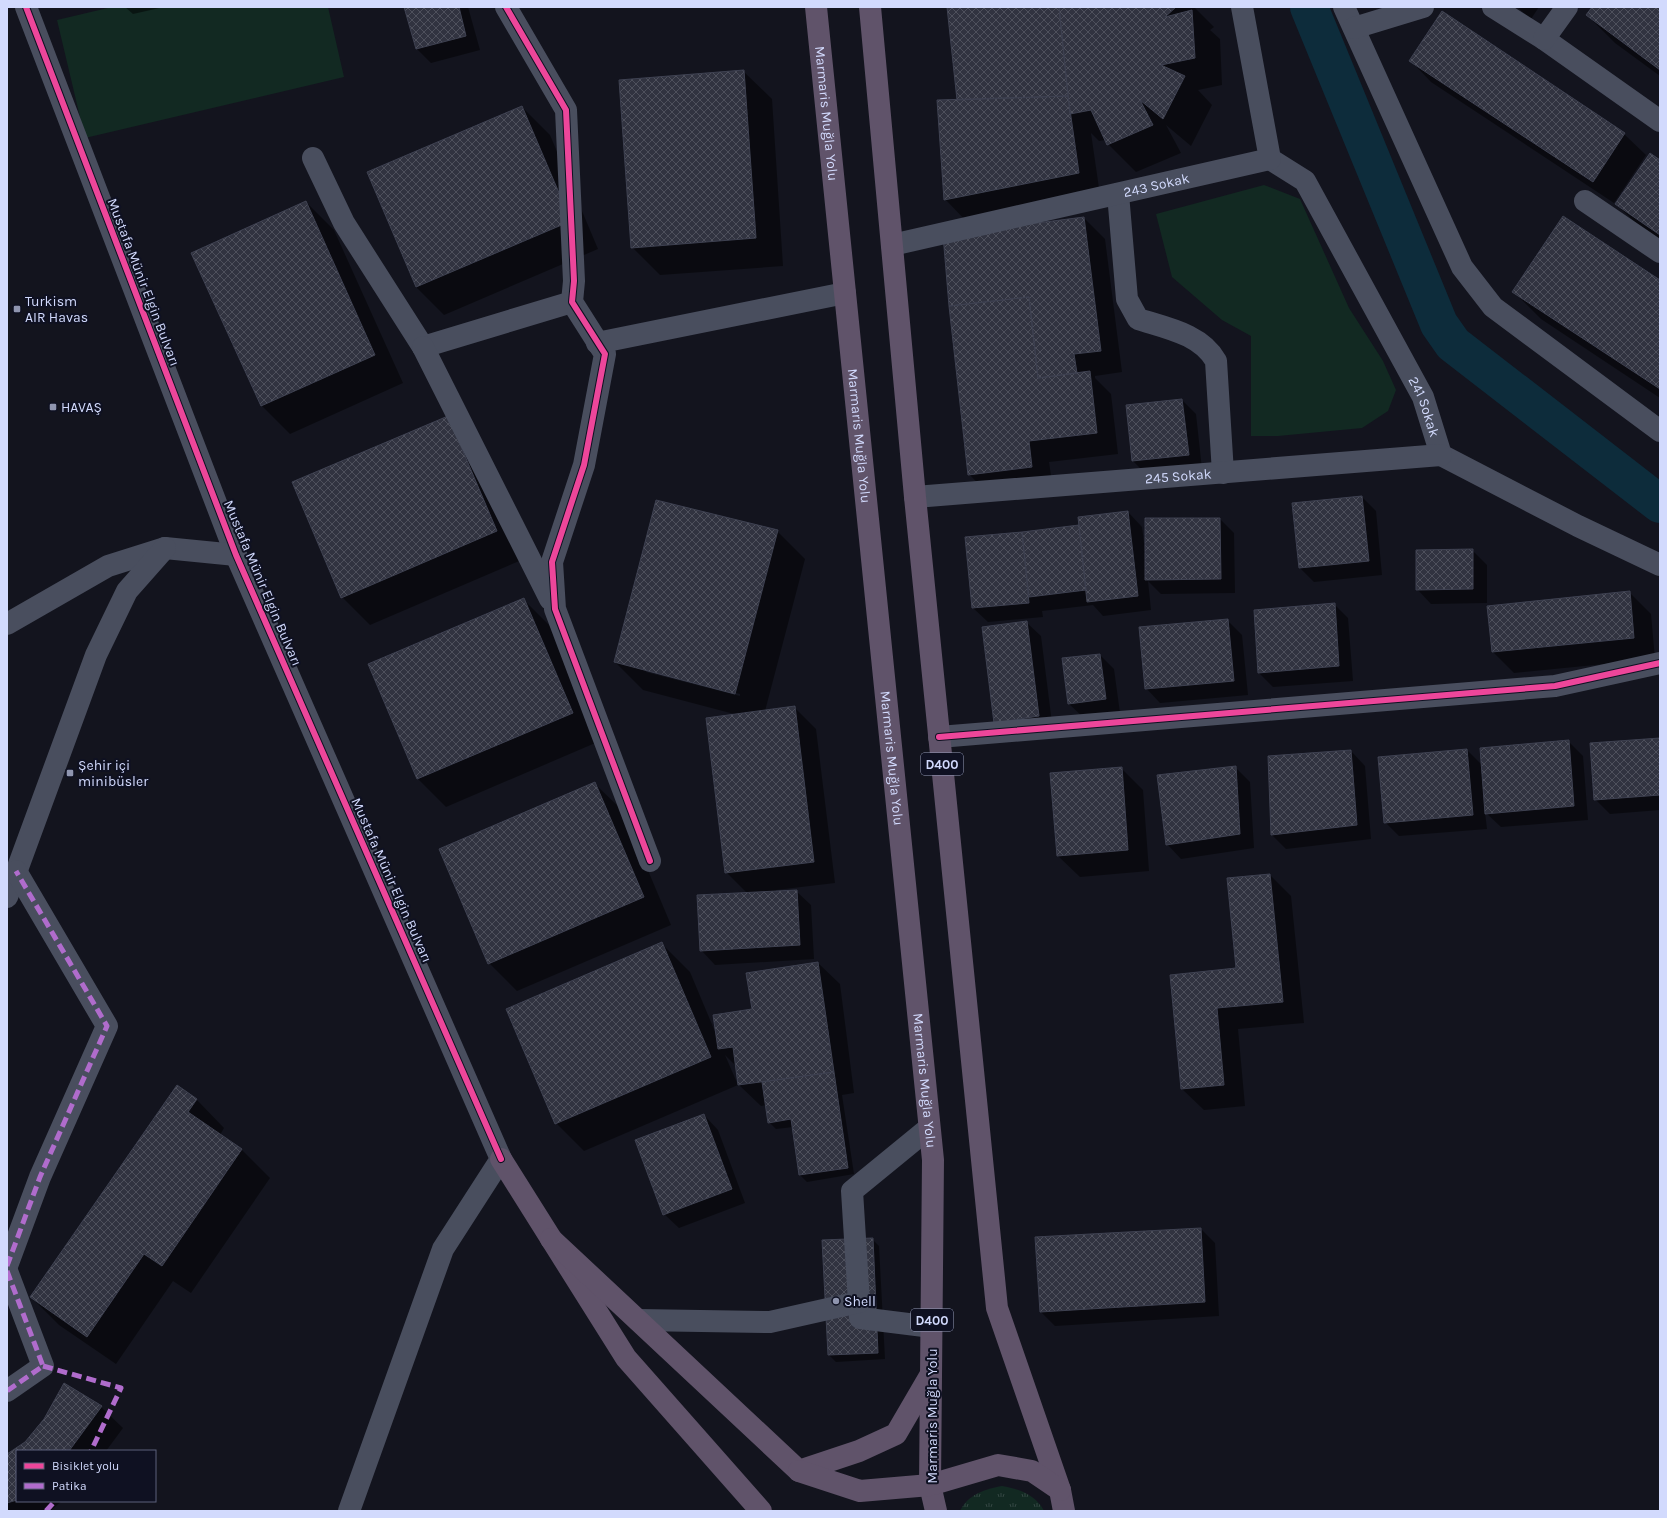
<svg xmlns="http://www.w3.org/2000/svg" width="1667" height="1518" viewBox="0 0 1667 1518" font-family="Karla,sans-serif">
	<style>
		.grass { fill: url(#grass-tufts) }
		.park { fill: #122922 }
		.shadow { fill: #0007; fill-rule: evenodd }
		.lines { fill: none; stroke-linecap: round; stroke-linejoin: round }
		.canal { stroke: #0d2c3b; stroke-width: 38 }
		.building { fill: url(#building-cross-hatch); stroke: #3e4151 }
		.minor { stroke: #494e5e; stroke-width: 22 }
		.highway { stroke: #60536a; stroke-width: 22 }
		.quiet { stroke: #b06ccc; stroke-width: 5; stroke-dasharray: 10 5; stroke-linecap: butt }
		.cycleway-casing { stroke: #0f1122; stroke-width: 8 }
		.cycleway { stroke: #ed469a; stroke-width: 6 }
		.poi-dot { fill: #8f95af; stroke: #0f1122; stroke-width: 1.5 }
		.labels { text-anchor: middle; stroke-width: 4; stroke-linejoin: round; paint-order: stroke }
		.shield { fill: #0f1122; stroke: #989ebb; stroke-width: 1 }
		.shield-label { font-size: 13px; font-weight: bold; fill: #d2dafd }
		.street-label { font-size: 14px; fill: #d2dafd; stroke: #0f1122 }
		.poi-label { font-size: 14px; fill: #d2dafd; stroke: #0f1122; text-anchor: start }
	</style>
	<defs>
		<pattern id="grass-tufts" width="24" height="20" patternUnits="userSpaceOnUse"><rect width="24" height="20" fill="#122922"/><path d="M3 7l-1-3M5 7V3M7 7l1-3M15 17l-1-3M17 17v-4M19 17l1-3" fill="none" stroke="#344743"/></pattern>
		<pattern id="building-cross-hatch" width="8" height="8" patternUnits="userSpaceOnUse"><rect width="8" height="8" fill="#313340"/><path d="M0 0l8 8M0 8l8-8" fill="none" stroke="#4e505c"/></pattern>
	</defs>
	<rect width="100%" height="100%" fill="#13141e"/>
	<path class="grass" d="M1002,1486C1019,1489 1036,1495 1044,1511H960C968,1494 986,1489 1002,1486Z"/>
	<path class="park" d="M112,7H328L344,77L85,138L57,20Z
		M1264,185L1300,199L1349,308L1383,361L1396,390L1388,411L1362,428L1278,436H1251V336L1222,320L1172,277L1156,214Z"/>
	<path class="shadow" d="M125,7H164L133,14Z
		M405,7H468L480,50L431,63L417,49Z
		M948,7H1194L1214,27L1210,30L1220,39L1222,85L1198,90L1212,105L1191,146L1166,125L1181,153L1136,172L1108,144L1106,140L1099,141L1091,133L1100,195L966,221L945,199L959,101Z
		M1517,7H1539L1531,19Z
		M1593,7H1660V76L1615,43L1587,15Z
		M1442,13L1624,134L1646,155L1614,203L1431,82L1410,60Z
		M744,72L772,99L783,266L660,275L632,247Z
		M522,107L550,135L598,249L444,315L416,287Z
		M1660,161V240L1638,225L1616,204Z
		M306,202L334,230L403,383L290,434L262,406L193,253Z
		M1084,218L1105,239L1122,372L1095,376V378L1111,394L1118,454L1049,462L1053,489L990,496L969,474Z
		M1660,281V398L1541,319L1514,292Z
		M1182,400L1196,414L1202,469L1147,475L1133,461Z
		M448,418L524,559L370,625L342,597Z
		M1362,497L1376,511L1382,575L1314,582L1300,568Z
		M1128,512L1142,527L1145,551L1220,519L1234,533L1235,593L1161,594L1148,581L1151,610L1103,616L1093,605L1042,611L1043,617L988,622L973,608L967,538L1080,526Z
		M777,531L805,559L765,711L794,707L816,729L835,883L776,890V892L796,891L811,905L814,959L715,965L701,950L747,893L726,872L738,715L643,690L615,662ZM646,670L740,694V696L646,672Z
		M1472,550L1487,565V603L1431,604L1417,589Z
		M1629,592L1651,614L1655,659L1514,673L1493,652Z
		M523,599L551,627L600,741L446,807L418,779L369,664Z
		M1334,604L1348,618L1353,681L1273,687L1259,673Z
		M1228,621L1242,635L1248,695L1160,703L1146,688Z
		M1026,622L1041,636L1053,731L1010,737Z
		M1100,655L1114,669L1120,713L1084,718L1069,704Z
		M1660,739V810L1610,814L1595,799Z
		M1568,741L1583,756L1588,820L1501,827L1485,812L1487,829L1399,836L1385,822L1467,750L1483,766Z
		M1351,751L1365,766L1371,839L1286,849L1272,835L1269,757Z
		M1235,767L1250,782L1254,848L1181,859L1167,844Z
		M1121,768L1143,790L1149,871L1080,877L1058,856Z
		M595,784L623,811L671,925L517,991L489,963Z
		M1270,875L1291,896L1304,1023L1238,1029L1245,1106L1204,1110L1182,1089L1171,975L1237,969Z
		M662,944L690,972L716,1034L753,1010L748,973L818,963L840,984L854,1093L842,1095L854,1174L807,1182L800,1175L793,1127L776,1129L769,1122L767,1105L761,1106L739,1085L736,1066L725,1055L738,1085L584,1151L556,1123Z
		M177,1086L197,1100L224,1128L220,1135L242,1150L270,1178L191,1293L173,1281L116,1364L59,1325L31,1297Z
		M704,1115L718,1130L745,1203L679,1228L664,1214Z
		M1201,1229L1215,1243L1219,1316L1055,1326L1041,1312Z
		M872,1239L879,1246L885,1359L836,1362L829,1355Z
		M65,1385L101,1407L123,1428L106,1451H17V1501H62L50,1511H7V1456L25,1443L45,1419Z"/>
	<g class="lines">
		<path class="canal" d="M1309,7L1439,324L1453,344L1660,504"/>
	</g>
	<path class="building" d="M404,7H459L466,36L416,49Z
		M947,7H1059L1068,96L957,100Z
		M1059,7H1176L1165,17L1192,10L1195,58L1161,65L1185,76L1163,119L1140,100L1153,125L1107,145L1091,110L1070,114Z
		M1592,7H1660V70L1586,15Z
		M1442,11L1625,133L1593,182L1409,61Z
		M744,70L756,238L631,248L619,80Z
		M1068,96L1079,173L944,200L937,100Z
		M522,106L571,221L416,287L367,172Z
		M1650,153L1660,160V235L1615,204Z
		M306,201L375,355L261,406L191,253Z
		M1563,216L1660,280V389L1512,292Z
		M1084,217L1101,351L1074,354L1077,373L1038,378L1029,297L949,306L943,235Z
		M1029,297L1038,378L1090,371L1097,433L1029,441L1032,467L968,475L949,306Z
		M1182,399L1189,455L1132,461L1126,405Z
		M448,416L497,531L341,598L292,482Z
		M1362,496L1369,561L1299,568L1292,503Z
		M656,500L778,530L735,694L614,662Z
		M1128,511L1138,596L1087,602L1078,517Z
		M1145,518H1220L1221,579L1145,580Z
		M1079,525L1086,590L1029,597L1022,532Z
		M1022,532L1029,603L972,608L965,537Z
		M1473,549V589L1416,590V550Z
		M1630,591L1634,638L1492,652L1487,606Z
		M524,598L573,713L417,779L368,664Z
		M1335,603L1339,666L1258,673L1254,610Z
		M1228,619L1234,681L1145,689L1139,627Z
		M1027,621L1039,716L994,723L982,627Z
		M1100,654L1106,699L1068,704L1062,658Z
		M795,706L814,862L725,873L706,718Z
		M1660,738V795L1594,800L1590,743Z
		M1569,740L1574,806L1485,814L1480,748Z
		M1467,749L1473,815L1384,823L1378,757Z
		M1351,750L1357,825L1271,835L1268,756Z
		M1236,766L1240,834L1166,845L1157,775Z
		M1122,767L1128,850L1057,856L1050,773Z
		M595,782L644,897L488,964L439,849Z
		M1270,874L1283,1002L1217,1008L1224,1085L1181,1089L1170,975L1236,968L1227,878Z
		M797,890L800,945L700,951L697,895Z
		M662,942L711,1057L555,1124L506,1009Z
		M818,962L834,1072L738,1085L733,1047L718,1049L713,1015L752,1009L746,973Z
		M834,1072L848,1168L799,1175L791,1119L768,1123L762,1082Z
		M177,1085L197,1099L188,1112L242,1149L162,1266L144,1254L87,1337L30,1297Z
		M704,1114L732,1189L663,1215L635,1140Z
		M1201,1228L1205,1302L1040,1312L1035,1237Z
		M873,1238L878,1353L828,1355L822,1240Z
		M64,1383L102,1406L69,1451H17V1500L7,1503V1454L25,1442L44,1419Z"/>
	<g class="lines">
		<g class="minor">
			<path d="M26,7L236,555L501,1159L443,1249L349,1511"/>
			<path d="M506,7L566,110L574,281L572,302L605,354L584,465L552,562L555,609L650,861"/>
			<path d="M1344,7L1462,267L1493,307L1660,431"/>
			<path d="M1493,7L1544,39L1660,121"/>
			<path d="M1354,28L1423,7"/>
			<path d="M1544,39L1567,7"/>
			<path d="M313,158L344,223L423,347L572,302"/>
			<path id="s1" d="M1270,159L1305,181L1423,397L1441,455L1578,526L1660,565"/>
			<path d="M1118,194L1127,299L1138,319C1166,328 1201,334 1216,361L1223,473"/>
			<path d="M1585,201L1660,252"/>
			<path id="s2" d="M892,245L1270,159L1242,7"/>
			<path d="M597,343L845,293"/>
			<path d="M423,347L550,599"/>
			<path id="s3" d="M915,497L1441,455"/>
			<path d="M7,624L108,566L165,548L236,555"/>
			<path d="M939,737L1555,686L1660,663"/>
			<path d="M7,897L96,655L127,591L165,548"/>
			<path d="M929,1128L852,1191L860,1318L932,1327"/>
			<path d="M7,1266L40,1177L107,1026L16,871"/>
			<path d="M7,1271L43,1366L7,1391"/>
			<path d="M638,1320L770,1322L859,1302"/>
		</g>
		<g class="highway">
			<path id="s4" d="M816,7L933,1160L930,1485L936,1511"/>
			<path d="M870,7L915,497L997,1308L1060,1490L1064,1511"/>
			<path d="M501,1159L626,1358L761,1511"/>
			<path d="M551,1239L799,1471L859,1451L896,1434L931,1374"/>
			<path d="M799,1471L860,1491L930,1485L998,1465L1032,1471L1060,1490"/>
		</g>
		<path class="quiet" d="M7,1266L40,1177L107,1026L16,871
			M7,1271L43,1366L7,1391
			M43,1366L121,1388L91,1451
			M46,1511L55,1501"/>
		<g class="cycleway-casing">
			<path id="cycleway" d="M26,7L236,555L501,1159
				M506,7L566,110L574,281L572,302L605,354L584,465L552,562L555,609L650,861
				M939,737L1555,686L1660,663"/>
		</g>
		<use href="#cycleway" class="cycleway"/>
	</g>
	<g class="poi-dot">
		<rect x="13" y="305" width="8" height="8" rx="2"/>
		<rect x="49" y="403" width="8" height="8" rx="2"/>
		<rect x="66" y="769" width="8" height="8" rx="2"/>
		<circle cx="836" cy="1301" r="4"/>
	</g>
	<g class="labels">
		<g class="shield">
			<rect x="921" y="753" width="42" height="22" rx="3"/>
			<rect x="911" y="1309" width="42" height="22" rx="3"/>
		</g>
		<g class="shield-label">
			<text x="942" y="769">D400</text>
			<text x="932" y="1325">D400</text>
		</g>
		<g class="street-label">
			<text dy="5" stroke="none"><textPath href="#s4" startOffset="107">Marmaris Muğla Yolu</textPath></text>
			<text dy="5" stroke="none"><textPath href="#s2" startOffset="271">243 Sokak</textPath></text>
			<text transform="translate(144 282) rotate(69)" y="5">Mustafa Münir Elgin Bulvarı</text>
			<text dy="5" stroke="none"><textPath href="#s1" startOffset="297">241 Sokak</textPath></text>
			<text dy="5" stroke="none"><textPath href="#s4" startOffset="431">Marmaris Muğla Yolu</textPath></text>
			<text dy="5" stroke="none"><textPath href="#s3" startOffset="264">245 Sokak</textPath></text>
			<text transform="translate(263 583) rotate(67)" y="5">Mustafa Münir Elgin Bulvarı</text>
			<text dy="5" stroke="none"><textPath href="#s4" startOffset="755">Marmaris Muğla Yolu</textPath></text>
			<text transform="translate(392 880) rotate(66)" y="5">Mustafa Münir Elgin Bulvarı</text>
			<text dy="5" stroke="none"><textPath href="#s4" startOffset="1079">Marmaris Muğla Yolu</textPath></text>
			<text transform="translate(932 1416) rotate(-90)" y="5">Marmaris Muğla Yolu</text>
		</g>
		<g class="poi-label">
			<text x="25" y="306">Turkism<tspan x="25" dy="16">AIR Havas</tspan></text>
			<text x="61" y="412">HAVAŞ</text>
			<text x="78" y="770">Șehir içi<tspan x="78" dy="16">minibüsler</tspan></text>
			<text x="844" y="1306">Shell</text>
		</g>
	</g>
	<rect width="1667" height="1518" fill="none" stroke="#d2dafd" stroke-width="16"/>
	<rect x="16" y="1450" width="140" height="52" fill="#0f1122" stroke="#5d617a"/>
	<rect x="24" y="1463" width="20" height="6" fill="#ed469a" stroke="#5d617a"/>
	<text x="52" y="1470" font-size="12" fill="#d2dafd">Bisiklet yolu</text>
	<rect x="24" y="1483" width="20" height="6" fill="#b06ccc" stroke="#5d617a"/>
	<text x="52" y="1490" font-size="12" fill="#d2dafd">Patika</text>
</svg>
